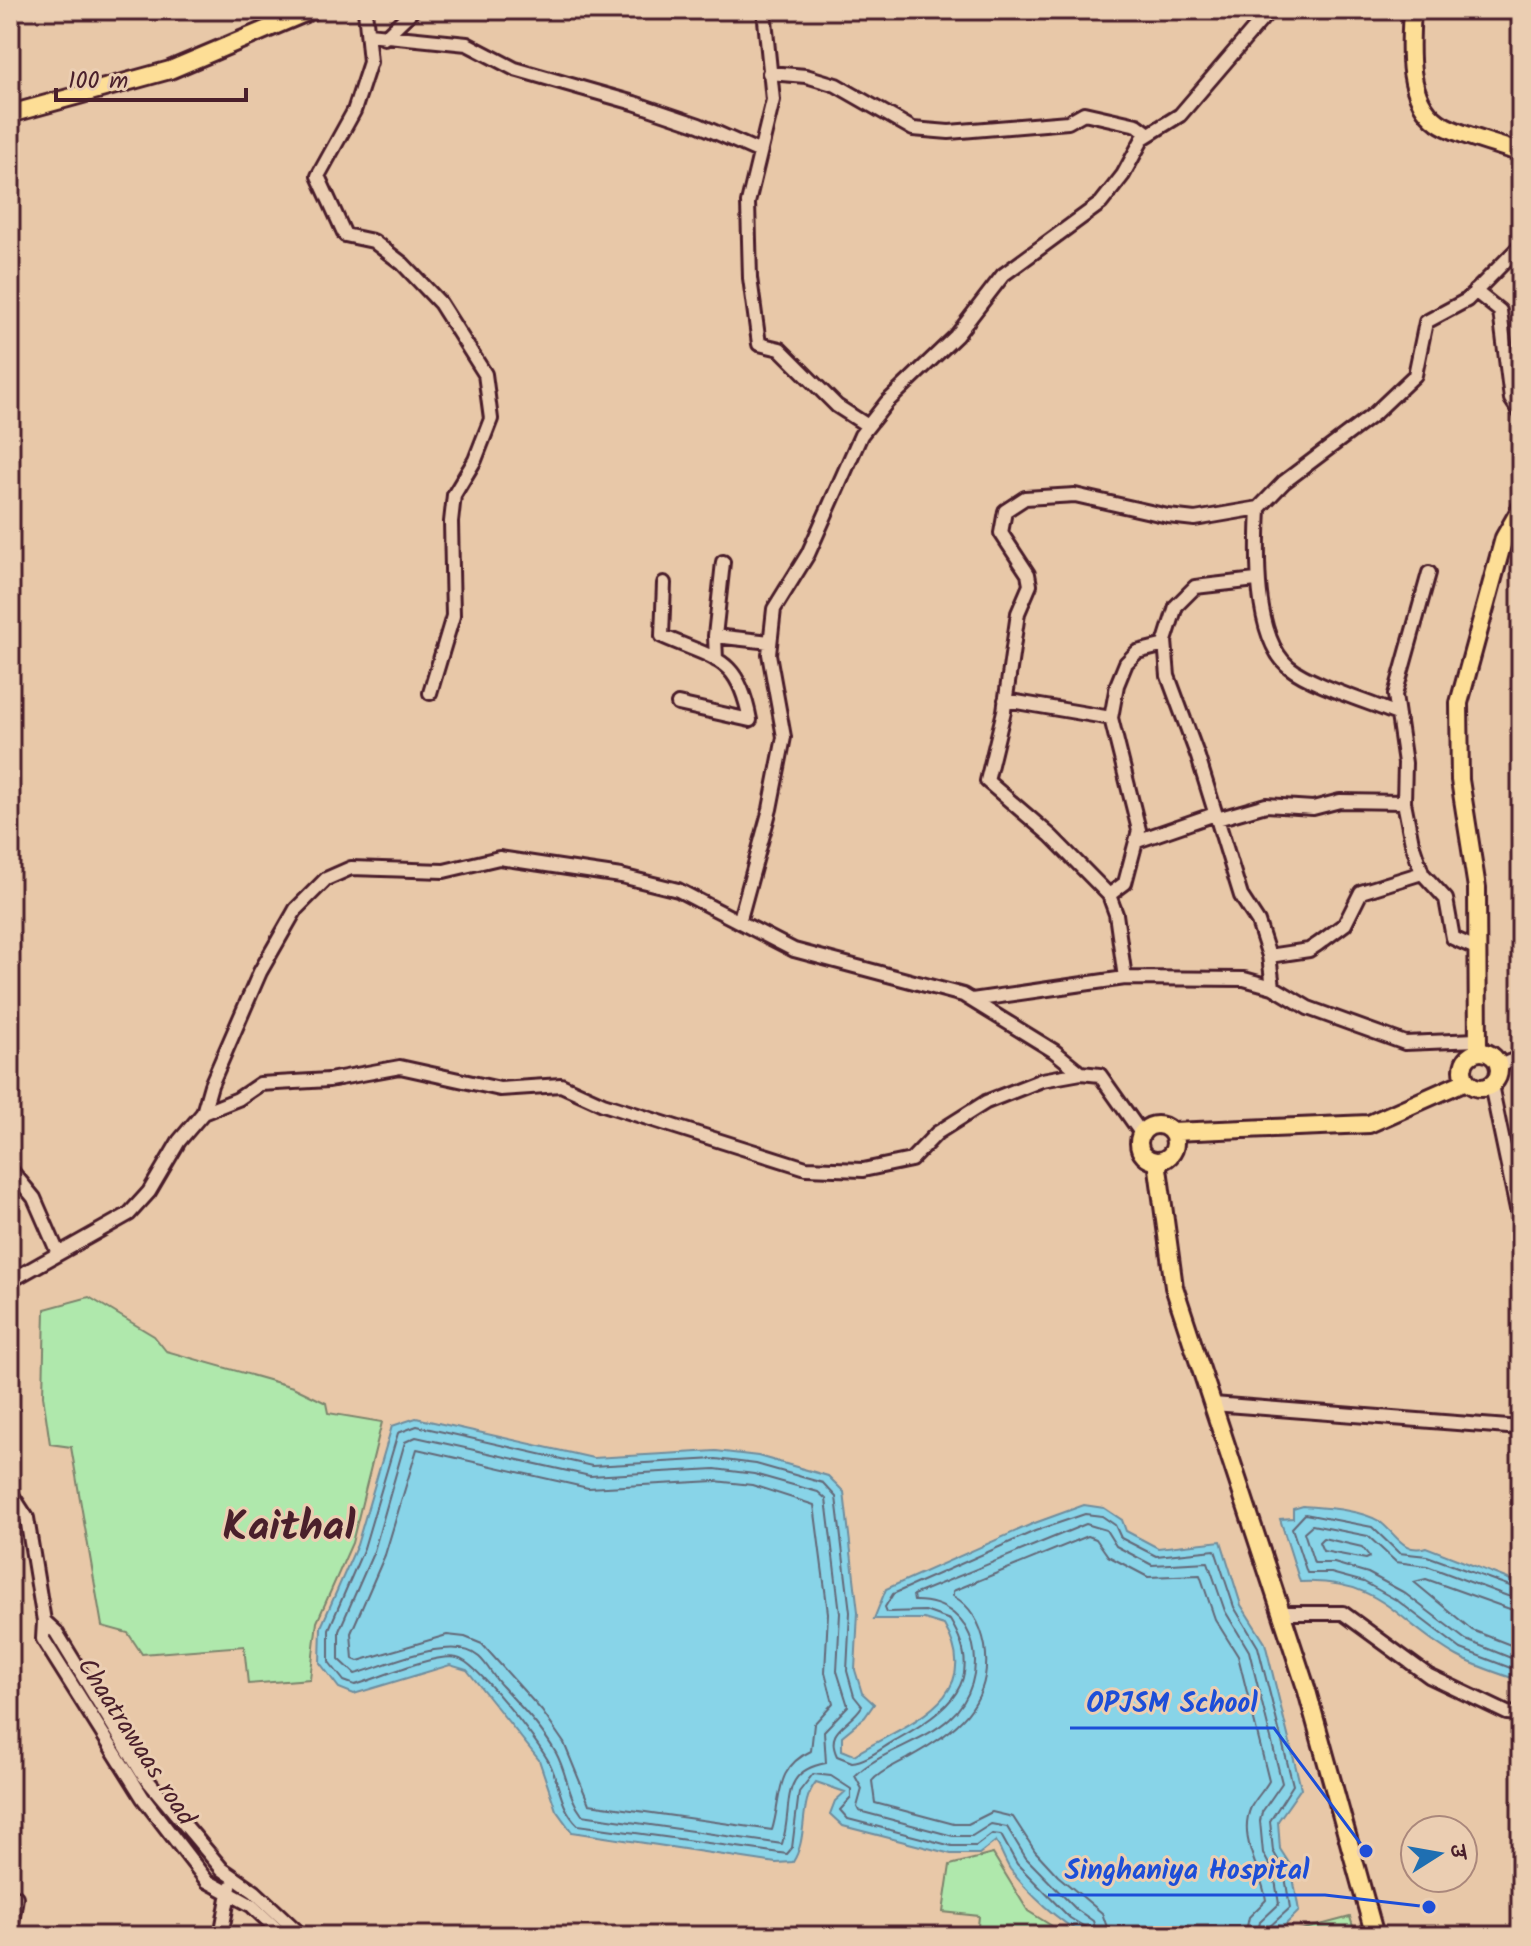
<svg xmlns="http://www.w3.org/2000/svg" width="1531" height="1946" viewBox="0 0 1531 1946" font-family="Kalam,'Playpen Sans Deva',sans-serif">
	<style>
		.green { fill: #afe8ac; stroke: #7c846c; stroke-width: 2 }
		.water { fill: #88d4e8; stroke: #6f8c9c; stroke-width: 2 }
		.lines { fill: none; stroke-linecap: round; stroke-linejoin: round }
		.shore { stroke: #636777; stroke-width: 2 }
		.minor-casing { stroke: #4a1f2b; stroke-width: 18 }
		.major-casing { stroke: #4a1f2b; stroke-width: 22 }
		.minor { stroke: #ebceb2; stroke-width: 12 }
		.major { stroke: #fdde96; stroke-width: 16 }
		.labels { text-anchor: middle; stroke-width: 6; stroke-linejoin: round; paint-order: stroke }
		.street-label { font-size: 26px; fill: #4a1f2b; stroke: #ebceb2 }
		.town-label { font-size: 42px; font-weight: bold; fill: #4a1f2b; stroke: #ebceb2 }
		.leader { fill: none; stroke: #1d4ed8; stroke-width: 3 }
		.callout-dot { fill: #1d4ed8; stroke: #ebceb2; stroke-width: 3 }
		.callout-label { font-size: 28px; text-anchor: middle; font-weight: bold; fill: #1d4ed8; stroke: #ebceb2; stroke-width: 6; stroke-linejoin: round; paint-order: stroke }
	</style>
	<rect width="100%" height="100%" fill="#e8c8a8"/>
	<filter id="ink" filterUnits="userSpaceOnUse"><feTurbulence type="fractalNoise" baseFrequency=".0125" numOctaves="2"/><feDisplacementMap in="SourceGraphic" scale="16" xChannelSelector="R" yChannelSelector="G"/><feConvolveMatrix kernelMatrix="1 2 1 2 8 2 1 2 1" color-interpolation-filters="sRGB"/></filter>
	<g filter="url(#ink)">
		<path class="green" d="M89,1297L154,1336L166,1351L293,1387L326,1403L328,1413L382,1422L352,1543L317,1622L310,1679L248,1684L244,1646L142,1654L128,1633L102,1626L71,1447L50,1444L43,1396L45,1309Z
			M993,1854L1028,1911L1068,1936H977L979,1916L943,1912L950,1865Z
			M1350,1917L1356,1936H1279Z"/>
		<path class="water" d="M416,1418L593,1458L716,1451L758,1456L828,1476L844,1492L858,1612L855,1670L862,1693L874,1704L865,1717L842,1736V1750L854,1755C905,1724 988,1699 944,1625L924,1619H874L886,1589L1032,1524L1084,1505L1104,1508L1122,1520L1126,1531L1158,1548L1221,1541L1241,1605L1265,1643L1301,1788L1278,1821L1280,1849L1291,1866L1299,1911L1279,1931L1263,1936H1085C1058,1920 1029,1895 1010,1869C1005,1861 1001,1850 996,1841L979,1854H951L843,1826L830,1814L835,1801L845,1792L816,1782C798,1804 809,1837 793,1862L776,1863L572,1832L556,1810L539,1760L467,1670L450,1665L354,1694L339,1688L320,1663L321,1627L357,1545L392,1426Z
			M1303,1506C1325,1508 1359,1509 1379,1521C1395,1532 1403,1555 1426,1547L1521,1584V1681C1500,1674 1477,1667 1457,1656C1396,1622 1382,1578 1300,1582L1280,1519L1293,1518V1509Z"/>
		<g class="lines">
			<path class="shore" d="M416,1437L590,1476L715,1469L754,1474L818,1492L826,1499L840,1613L837,1671L848,1706L824,1731L826,1763C777,1772 794,1806 782,1844L582,1815C568,1797 567,1773 556,1753C542,1728 521,1707 502,1686C493,1677 488,1665 479,1657C453,1633 385,1666 355,1674L339,1659V1631L374,1551L405,1442Z
				M417,1449L588,1488L715,1481L752,1485L814,1505L828,1613L825,1672L833,1703L814,1724L811,1751C774,1768 782,1798 772,1830L589,1804L564,1743L542,1711L482,1644L465,1637L447,1635L358,1661L353,1659L351,1633L385,1555Z
				M1323,1538L1362,1547L1370,1557L1366,1559L1323,1551L1319,1542Z
				M1521,1590L1427,1556L1399,1553L1372,1527L1305,1514L1292,1528L1307,1573H1331L1364,1582L1398,1601L1461,1649L1521,1672
				M1521,1601L1427,1566L1396,1562L1368,1536L1312,1525L1304,1532L1314,1563H1334L1368,1573L1403,1592L1466,1640L1521,1662
				M1521,1613L1426,1579L1414,1582L1472,1630L1521,1649
				M1088,1936L1085,1927L1070,1918L1017,1864L1001,1835L992,1834L976,1846H952L848,1819L840,1810L851,1798V1789L831,1776L813,1774L799,1792L792,1848L787,1854L578,1825C560,1808 560,1785 550,1764C540,1744 476,1661 457,1658C434,1653 379,1678 355,1685L344,1681L329,1662V1629L364,1548L398,1433L417,1426L592,1466L716,1459L756,1464L823,1483L836,1497L850,1612L847,1671L854,1696L862,1706C851,1725 824,1729 837,1756L852,1762C867,1761 883,1747 896,1740C947,1711 988,1682 950,1620L925,1611L887,1612L885,1607L893,1594L1035,1531L1085,1514L1102,1516L1115,1525L1121,1538L1156,1556L1215,1550L1234,1607L1258,1647L1293,1785L1270,1821L1273,1851L1284,1870L1290,1908L1268,1928L1267,1936
				M1098,1936L1093,1921L1076,1909L1026,1858L1007,1827L991,1824L972,1836H953L859,1811L857,1807L862,1789L855,1776C879,1751 923,1743 950,1718C993,1680 980,1600 914,1601L913,1595L1086,1524L1106,1530L1116,1546L1152,1565L1208,1562L1225,1611L1249,1651L1282,1783L1262,1812L1260,1821L1263,1853L1274,1874L1279,1904L1260,1922L1257,1936
				M1110,1936L1102,1913L1058,1876L1035,1851L1013,1817L992,1812L968,1824H954L875,1803L872,1781C880,1771 896,1765 908,1758C954,1733 994,1704 985,1646C981,1625 971,1606 953,1596V1591L1088,1536L1096,1539L1108,1556L1148,1577L1200,1575L1215,1619L1238,1656L1269,1781C1264,1790 1256,1798 1251,1807C1237,1838 1262,1871 1266,1900L1249,1917L1245,1936"/>
			<g class="minor-casing">
				<path id="minor" d="M365,10L370,62L354,111L318,176L345,235L373,241L403,264L440,303L485,374L491,419L475,460L454,495L451,522L453,616L430,693
					M764,10L773,100L748,203L750,278L759,344L780,349L837,406L868,426
					M368,34L467,44L515,69L634,103L699,125L758,151
					M384,38L413,10
					M769,73L806,76L836,85L913,129L949,132L1068,122L1084,113L1137,125L1149,134
					M1475,291L1500,311L1511,399L1521,414
					M1259,508C1257,549 1253,637 1289,667C1311,685 1369,702 1397,714
					M1429,573L1395,695L1405,763L1404,802L1412,843L1422,873L1446,899L1453,938L1478,949
					M1256,580L1195,587L1176,606L1165,641L1168,676L1198,757L1241,896L1258,922L1269,956L1273,987
					M664,583L662,636C716,660 738,656 750,720L678,704
					M715,636L723,562
					M716,660L715,636L770,642
					M1005,700L1111,718
					M1217,819L1266,805L1313,808L1340,801L1404,802
					M1137,841L1215,814
					M1109,895L1125,883L1139,830L1111,718L1117,685L1126,663L1137,652L1165,645
					M740,919L770,809L784,737L769,654L774,609L808,554L861,435L887,402L956,336L1003,275L1101,203L1123,175L1143,138L1180,115L1270,10
					M1269,956L1309,950L1318,944L1345,924L1361,892L1422,873
					M1125,978L1116,914L1109,895L1051,836L987,781L1004,711L1018,613L1030,585L1028,574L1001,533L1005,511L1025,498L1075,495L1168,516L1195,519L1259,508L1284,482L1374,414L1415,375L1426,322L1467,300L1521,245
					M972,1000L1125,978L1244,979L1273,987L1308,1008L1405,1043L1477,1040
					M1499,1066L1521,1057
					M1491,1085L1521,1228
					M203,1113L211,1085L260,972L296,909L326,879L351,868L444,871L499,858L621,876L678,890L794,950L963,995L1054,1051L1081,1073
					M10,1169L34,1198L58,1253
					M10,1281L129,1214L149,1192L179,1141L203,1113L238,1099L260,1084L329,1080L400,1067L500,1089L561,1085L603,1104L806,1168L863,1170L911,1160L937,1133L986,1102L1042,1080L1081,1073L1100,1075L1141,1133
					M1213,1404L1521,1428
					M10,1492L27,1518L44,1621L43,1639L143,1798L207,1881L251,1905L284,1936
					M1281,1613H1343L1429,1676L1507,1713L1521,1714
					M44,1621L56,1632L144,1776L222,1869L255,1892L302,1936
					M10,1935L16,1897
					M221,1936L230,1887"/>
			</g>
			<g class="major-casing">
				<path id="major" d="M1412,10C1410,46 1405,98 1438,122C1452,133 1502,146 1521,153
					M10,114L170,70L312,10
					M1478,1051L1477,888L1460,780L1459,703L1504,538L1521,508
					M1463 1070a18 18 0 1 1 36 0a18 18 0 1 1-36 0Z
					M1139 1143a18 18 0 1 1 36 0a18 18 0 1 1-36 0Z
					M1172,1132L1369,1124L1466,1081
					M1157,1161L1174,1287L1307,1691L1375,1936"/>
			</g>
			<use href="#minor" class="minor"/>
			<use href="#major" class="major"/>
		</g>
	</g>
	<g class="labels">
		<g class="street-label">
			<text transform="translate(137 1741) rotate(57)" y="9">Chaatrawaas road</text>
		</g>
		<g class="town-label">
			<text x="289" y="1540">Kaithal</text>
		</g>
	</g>
	<path class="leader" d="M1366 1851L1274 1728H1070M1429 1907L1325 1895H1048"/>
	<g class="callout-dot">
		<circle cx="1366" cy="1851" r="8"/>
		<circle cx="1429" cy="1907" r="8"/>
	</g>
	<g class="callout-label">
		<text x="1172" y="1712">OPJSM School</text>
		<text x="1187" y="1879">Singhaniya Hospital</text>
	</g>
	<rect width="1531" height="1946" fill="none" stroke="#ebceb2" stroke-width="40"/>
	<rect x="20" y="20" width="1491" height="1906" fill="none" stroke="#4a1f2b" stroke-width="3" filter="url(#ink)"/>
	<g transform="translate(1439 1854) rotate(79)"><circle r="38" fill="#ebceb2" stroke="#ab887c" stroke-width="2"/>
	<path d="M0-6L14 30L0 20L-14 30Z" fill="#1f6fb2"/>
	<text y="-12" font-size="22" font-weight="bold" text-anchor="middle" fill="#4a1f2b">उ</text>
	</g>
	<path d="M56 88v12h190v-12" fill="none" stroke="#4a1f2b" stroke-width="4"/>
	<text x="68" y="88" font-size="24" fill="#4a1f2b" stroke="#ebceb2" stroke-width="6" paint-order="stroke">100 m</text>
</svg>
